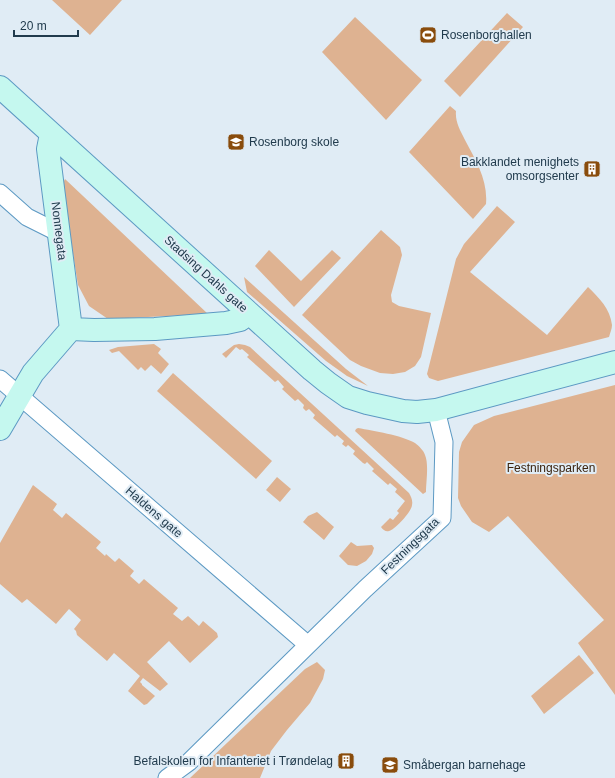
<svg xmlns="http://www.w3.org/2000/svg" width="615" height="778" viewBox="0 0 615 778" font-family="Helvetica,sans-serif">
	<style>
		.green { fill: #deb291 }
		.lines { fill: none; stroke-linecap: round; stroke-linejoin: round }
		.street-casing { stroke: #5c99c3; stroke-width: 19 }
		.secondary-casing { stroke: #5c99c3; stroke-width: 24 }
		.street { stroke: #fff; stroke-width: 17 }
		.secondary { stroke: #c5f8ef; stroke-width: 22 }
		.labels { text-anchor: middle; stroke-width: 4; stroke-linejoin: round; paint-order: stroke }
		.poi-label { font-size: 12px; fill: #213b4d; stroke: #e0ecf5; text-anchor: start }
		.street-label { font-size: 12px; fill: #213b4d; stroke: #e0ecf5 }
		.park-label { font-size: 12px; fill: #3c240f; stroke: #e0ecf5 }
	</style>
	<rect width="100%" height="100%" fill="#e0ecf5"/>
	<path class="green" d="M52,0H122L90,35Z
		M507,13L523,27L460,97L444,81Z
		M355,17L422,80L386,120L322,52Z
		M450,106L456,111C455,122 460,130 465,140C476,161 488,180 486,204L473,219L409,152Z
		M65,179L208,314L108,319L89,306L78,285L62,185Z
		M497,206L515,222L470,272L547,335L588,287C599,298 610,308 612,325C612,329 610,333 609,337L438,381L429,378L427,374L456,259L464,244Z
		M381,230L400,247L402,255L391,295L392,302L399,306L431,313L421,357L415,366L405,372L393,374L380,373L361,366L350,360L302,315Z
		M269,250L301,281L332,250L341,258L294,307L255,266Z
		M244,277L346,369L368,386L347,376L326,361L247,292Z
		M154,344L161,349L158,353L169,364L161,374L151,365L145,371L141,367L138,370L119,351L112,353L109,350L118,347Z
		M239,344L245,345L250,347L409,493C411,497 413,500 412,505C412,511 395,530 389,531C386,532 383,530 381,527L390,518L393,520L399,513L397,511L405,501L395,492L397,489L390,483L388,485L372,471L374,469L367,462L365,464L363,463L353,454L355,451L348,445L346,447L342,444L344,441L337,435L335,437L313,418L315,415L309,409L306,411L303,408L304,405L298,399L295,401L282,389L284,387L278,380L275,382L247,357L249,355L242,349L240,350L236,347L226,358L222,354L234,345Z
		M173,373L272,461L256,479L157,391Z
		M615,385V695L578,643L604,620L508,516L489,532L472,522L461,506L458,498L459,452L462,442L474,425L494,416Z
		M358,428C374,431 401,435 415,443C419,446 424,451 425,455C429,464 426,482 426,492L423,494L355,431L356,429Z
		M277,477L291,489L280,502L266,490Z
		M33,485L57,504L53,510L62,518L66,513L101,542L96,548L105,556L106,554L115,562L119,558L134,571L130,576L139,584L144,579L178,608L173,614L182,621L188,616L199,626L203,621L217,633L218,637L190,663L169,641L147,662L168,684L160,691L143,678L140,682L142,684V685L155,696L147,704L144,705L128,691L140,676L114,653L107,661L77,635L76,631L74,629L81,620L69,609L56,624L27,599L22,603L0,584V543Z
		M317,512L334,527L324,540L303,522L308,516Z
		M351,542L357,546L372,545L374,548L372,554L366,561L357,566L348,565L339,556Z
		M579,655L594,673L544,714L531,696Z
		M317,662L325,670L323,679L310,703L287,730L271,751L260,778H190L305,669Z"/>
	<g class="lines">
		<g class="street-casing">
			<path id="street" d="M0,193L27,217L59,233
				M0,379L308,645
				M167,778L189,762L365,589L442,518L444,442L436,410"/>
		</g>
		<g class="secondary-casing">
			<path id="secondary" d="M0,87L312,370L328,383L348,397L367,403L403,411L417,412L436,410L615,362
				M71,329L94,330L155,329L226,323L240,320L249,313
				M0,429L33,373L71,329L48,149L50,139L53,136"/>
		</g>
		<use href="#street" class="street"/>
		<use href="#secondary" class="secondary"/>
	</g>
	<defs>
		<g id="stadium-square" transform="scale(0.9)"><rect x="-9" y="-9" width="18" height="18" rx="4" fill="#894c0c" stroke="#e0ecf5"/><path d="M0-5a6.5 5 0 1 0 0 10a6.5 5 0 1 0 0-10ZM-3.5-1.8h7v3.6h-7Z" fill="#fff"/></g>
		<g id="school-square" transform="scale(0.9)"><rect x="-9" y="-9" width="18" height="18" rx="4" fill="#894c0c" stroke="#e0ecf5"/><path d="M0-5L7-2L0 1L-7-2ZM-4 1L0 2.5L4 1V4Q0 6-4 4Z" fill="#fff"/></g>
		<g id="building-square" transform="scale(0.9)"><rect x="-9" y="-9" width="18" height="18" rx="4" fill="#894c0c" stroke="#e0ecf5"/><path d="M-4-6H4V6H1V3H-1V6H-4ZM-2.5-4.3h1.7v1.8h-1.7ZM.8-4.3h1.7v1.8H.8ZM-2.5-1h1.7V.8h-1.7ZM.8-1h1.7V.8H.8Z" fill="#fff"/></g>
	</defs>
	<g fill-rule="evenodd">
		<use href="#stadium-square" x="428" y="35"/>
		<use href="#school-square" x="236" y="142"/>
		<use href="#building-square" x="592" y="169"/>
		<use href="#building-square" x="346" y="761"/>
		<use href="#school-square" x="390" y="765"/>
	</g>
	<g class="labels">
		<g class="poi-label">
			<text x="441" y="39">Rosenborghallen</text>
			<text x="249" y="146">Rosenborg skole</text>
			<text x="579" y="166" text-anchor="end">Bakklandet menighets<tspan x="579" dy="14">omsorgsenter</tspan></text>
			<text x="333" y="765" text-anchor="end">Befalskolen for Infanteriet i Trøndelag</text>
			<text x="403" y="769">Småbergan barnehage</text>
		</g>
		<g class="street-label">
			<text transform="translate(59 231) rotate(83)" y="4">Nonnegata</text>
			<text transform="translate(206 274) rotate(42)" y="4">Stadsing Dahls gate</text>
			<text transform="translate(154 512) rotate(41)" y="4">Haldens gate</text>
			<text transform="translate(410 546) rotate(-44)" y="4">Festningsgata</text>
		</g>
		<g class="park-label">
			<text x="551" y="472">Festningsparken</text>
		</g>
	</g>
	<path d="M14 30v6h64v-6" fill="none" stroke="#213b4d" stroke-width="2"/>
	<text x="20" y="30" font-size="12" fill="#213b4d" stroke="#e0ecf5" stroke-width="3" paint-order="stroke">20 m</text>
</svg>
